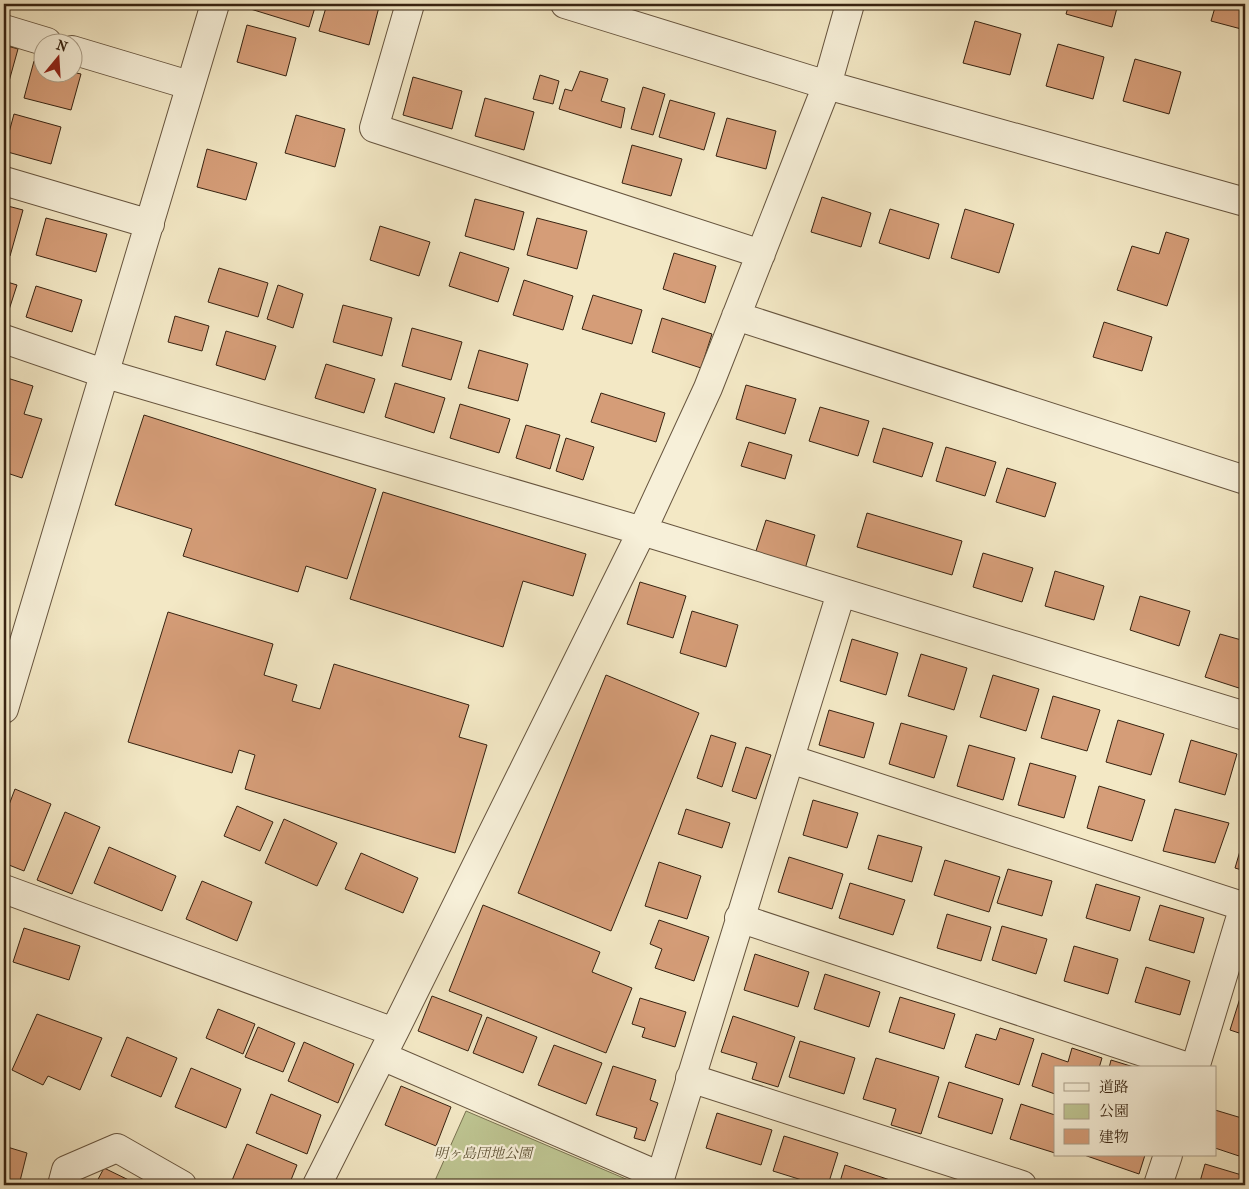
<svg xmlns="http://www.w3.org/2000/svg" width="1249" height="1189" viewBox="0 0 1249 1189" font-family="'IM FELL French Canon','Noto Serif JP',serif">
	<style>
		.green { fill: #bec592; stroke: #7a7452 }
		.building { fill: #d59d78; stroke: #372311 }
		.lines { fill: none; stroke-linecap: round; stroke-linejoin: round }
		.minor-casing { stroke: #66543e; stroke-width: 30 }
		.minor { stroke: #f7f0d9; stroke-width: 28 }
		.labels { text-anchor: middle; stroke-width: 4.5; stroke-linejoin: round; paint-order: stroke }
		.park-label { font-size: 14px; font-style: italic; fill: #605438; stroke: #f7f0d9 }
	</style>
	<rect width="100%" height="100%" fill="#f3e8c5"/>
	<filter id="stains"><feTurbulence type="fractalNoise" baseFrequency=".004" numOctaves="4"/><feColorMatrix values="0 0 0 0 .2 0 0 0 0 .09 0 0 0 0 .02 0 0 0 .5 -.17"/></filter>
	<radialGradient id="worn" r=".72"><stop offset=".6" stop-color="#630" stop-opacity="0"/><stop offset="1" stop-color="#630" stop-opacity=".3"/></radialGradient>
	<path class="green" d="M466,1111L640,1185H433Z"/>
	<path class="building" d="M249,4H316L309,27L244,7Z
		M327,4H367L379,7L369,45L319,31Z
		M1069,4H1118L1112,27L1066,14Z
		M1216,4H1245V30L1211,21Z
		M975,21L1021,34L1010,75L963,63Z
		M247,25L296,38L286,76L237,62Z
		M1058,44L1104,57L1093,99L1046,86Z
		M4,45L18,49L8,85L4,84Z
		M1135,59L1181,72L1169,114L1123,101Z
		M34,61L42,64V72H72L81,74L71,110L24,98Z
		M580,71L608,79L601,101L625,108L621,128L559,109L565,89L572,91Z
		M540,75L559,81L553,104L533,99Z
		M413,77L462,91L452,129L403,115Z
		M643,87L665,94L653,135L631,129Z
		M485,98L534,112L524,150L475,136Z
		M670,100L715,113L704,150L659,137Z
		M14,114L61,127L51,164L4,151Z
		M296,115L345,129L335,167L285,153Z
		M727,118L776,131L766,169L716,156Z
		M632,145L682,159L671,196L622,183Z
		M207,149L257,163L246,200L197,187Z
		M822,197L871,213L861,247L811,232Z
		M475,199L524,212L514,250L465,236Z
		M4,205L23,210L10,256L4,255Z
		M890,209L939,224L929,259L879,243Z
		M965,209L1014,224L999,273L951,258Z
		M46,218L107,234L96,272L36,255Z
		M537,218L587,231L577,269L527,255Z
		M380,226L430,242L419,276L370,260Z
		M1166,232L1189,239L1167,306L1117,290L1132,246L1159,254Z
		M460,252L509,268L498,302L449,286Z
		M674,253L716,266L705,303L663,289Z
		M219,268L268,283L258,317L208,302Z
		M524,280L573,296L563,330L513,315Z
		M4,281L17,285L7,316L4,315Z
		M278,285L303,294L293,328L267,319Z
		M36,286L82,300L72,332L26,317Z
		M593,295L642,310L632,344L582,329Z
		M343,305L392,318L382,356L333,342Z
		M175,316L209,326L202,351L168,342Z
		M662,318L712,334L701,368L652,352Z
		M1104,322L1152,337L1142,371L1093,357Z
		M412,328L462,342L451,380L402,366Z
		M226,331L276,346L265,380L216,365Z
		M479,350L528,364L518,401L468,388Z
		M326,364L375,379L364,413L315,398Z
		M4,377L33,386L24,414L42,419L22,478L4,472Z
		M395,383L445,398L434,433L385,417Z
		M746,385L796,399L785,434L736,419Z
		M601,393L665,413L656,442L591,422Z
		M460,404L510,419L499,453L450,438Z
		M820,407L869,421L858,456L809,441Z
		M1245,407V425L1240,424Z
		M144,415L376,489L347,579L306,566L298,592L183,556L192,529L115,505Z
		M526,425L560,435L550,469L516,458Z
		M883,428L933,443L922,477L873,462Z
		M566,438L594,447L583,480L556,471Z
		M749,442L792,455L785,479L741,466Z
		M946,447L996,462L985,496L936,481Z
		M1007,468L1056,483L1045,517L996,502Z
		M383,492L586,554L573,596L523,581L503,647L350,599Z
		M867,513L962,541L952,575L857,547Z
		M766,520L815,535L805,569L755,554Z
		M983,553L1033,568L1022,602L973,587Z
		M1055,571L1104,586L1094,620L1045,606Z
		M640,582L686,596L673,638L627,624Z
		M1140,596L1190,611L1179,646L1130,630Z
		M692,611L738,625L726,667L680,653Z
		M168,612L273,644L264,675L297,685L292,701L320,709L334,664L469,705L459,737L487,745L455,853L245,789L255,755L239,750L232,773L128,742Z
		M1220,634L1245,641V690L1205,677Z
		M852,639L898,653L886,695L840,681Z
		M921,654L967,668L954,710L908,696Z
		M606,675L699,713L611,931L518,893Z
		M993,675L1039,689L1026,731L980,717Z
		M1053,696L1100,710L1087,751L1041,738Z
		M829,710L874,723L864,758L819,745Z
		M1118,720L1164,734L1151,775L1106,762Z
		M901,723L947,736L934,778L889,764Z
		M711,735L736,743L722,787L697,778Z
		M1191,740L1237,754L1225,795L1179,782Z
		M969,745L1015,758L1003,800L957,786Z
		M746,747L771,755L756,799L732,791Z
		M1030,763L1076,776L1064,818L1018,805Z
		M1099,786L1145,800L1132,841L1087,828Z
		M15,789L51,804L24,871L4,863V818Z
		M813,800L858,813L847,848L803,835Z
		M237,806L273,822L260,851L224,836Z
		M686,809L730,823L722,848L678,834Z
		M1175,809L1229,823L1215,863L1163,851Z
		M65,812L100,827L72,894L37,880Z
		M284,819L337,843L317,886L265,863Z
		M1245,834V871L1235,868Z
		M878,835L922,847L912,882L868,869Z
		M109,847L176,876L162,911L94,883Z
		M361,853L418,878L403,913L345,889Z
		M789,857L843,874L832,909L778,892Z
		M945,860L1000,877L989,912L934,895Z
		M659,862L701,876L687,919L645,906Z
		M1008,869L1052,881L1042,916L997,903Z
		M202,881L252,902L237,941L186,919Z
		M850,883L905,900L893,935L839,918Z
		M1096,884L1140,897L1130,931L1086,918Z
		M483,905L600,952L592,972L632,988L606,1053L449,991Z
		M1160,905L1204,918L1194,953L1149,940Z
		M947,914L991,927L981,961L937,948Z
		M659,920L709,937L694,981L655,968L662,949L650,944Z
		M1002,926L1047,939L1036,974L992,960Z
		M24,928L80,946L69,980L13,962Z
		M1074,946L1118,959L1108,994L1064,981Z
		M755,954L809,972L798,1007L744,990Z
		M1146,967L1190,981L1180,1015L1135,1002Z
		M825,974L880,992L869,1027L814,1009Z
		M1241,995L1245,996V1035L1230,1030Z
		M432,996L482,1015L468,1051L418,1031Z
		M900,997L955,1014L944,1049L889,1032Z
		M640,998L686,1012L675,1047L642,1037L645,1028L632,1024Z
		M218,1009L255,1024L243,1054L206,1038Z
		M37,1014L102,1038L80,1090L48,1076L43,1085L12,1070Z
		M733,1016L795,1037L778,1087L752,1079L757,1063L721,1052Z
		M487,1017L537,1037L523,1073L473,1053Z
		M258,1027L295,1043L283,1072L245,1057Z
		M1000,1028L1034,1039L1019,1085L965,1067L976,1034L996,1040Z
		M127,1037L177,1058L161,1097L111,1076Z
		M800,1041L855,1058L844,1094L789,1077Z
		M304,1042L354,1064L338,1103L288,1081Z
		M554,1045L602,1063L586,1104L538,1085Z
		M1072,1048L1102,1058L1099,1068H1055V1094L1032,1086L1042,1053L1068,1062Z
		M876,1058L939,1077L921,1134L891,1125L896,1109L863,1099Z
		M1111,1060L1137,1068H1109Z
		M613,1066L656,1080L650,1100L658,1103L645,1141L634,1138L637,1128L596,1115Z
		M191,1068L241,1089L226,1128L175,1107Z
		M949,1082L1003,1099L992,1134L938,1117Z
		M401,1086L451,1107L436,1146L385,1125Z
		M271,1094L321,1115L307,1154L256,1133Z
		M1021,1104L1055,1115V1153L1010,1139Z
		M1215,1110L1245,1119V1147L1242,1157L1215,1148Z
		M717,1113L772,1130L761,1165L706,1148Z
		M784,1136L838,1153L828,1185H818L773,1171Z
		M247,1144L297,1165L289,1185H236L231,1183Z
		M4,1146L27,1153L19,1185H4Z
		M1084,1155H1145L1139,1174Z
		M1205,1164L1245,1176V1185H1199Z
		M845,1165L899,1183V1185H839Z
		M104,1168L139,1185H95Z"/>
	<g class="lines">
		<g class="minor-casing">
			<path id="minor" d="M410,4L374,128L761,254
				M565,4L827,85L1245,202
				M4,29L47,42
				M72,50L189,85
				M4,181L150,224
				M736,316L1245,480
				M4,339L103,373L642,531L1245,716
				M4,709L215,4
				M790,759L1245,907
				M4,889L394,1032L317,1185
				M739,918L1191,1068
				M394,1032L642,531L708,388L827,85L850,4
				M382,1056L660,1176
				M1195,1068L1244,906
				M690,1078L1022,1185
				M62,1185L66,1170L117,1148L182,1185
				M658,1185L841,593
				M1158,1185L1168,1155"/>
		</g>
		<use href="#minor" class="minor"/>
	</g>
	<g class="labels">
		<g class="park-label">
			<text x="483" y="1158">明ヶ島団地公園</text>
		</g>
	</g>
	<rect width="1249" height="1189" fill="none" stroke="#f3e8c5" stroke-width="20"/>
	<rect x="5" y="5" width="1239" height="1179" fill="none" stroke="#372311" stroke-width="2.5"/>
	<rect x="10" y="10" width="1229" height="1169" fill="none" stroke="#372311"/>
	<rect x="1054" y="1066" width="162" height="90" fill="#f7f0d9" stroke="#aa9e89"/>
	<rect x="1064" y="1083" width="25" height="8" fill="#f7f0d9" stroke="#aa9e89"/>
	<text x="1099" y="1092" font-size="15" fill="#372311">道路</text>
	<rect x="1064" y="1104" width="25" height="15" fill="#bec592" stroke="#aa9e89"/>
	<text x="1099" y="1116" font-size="15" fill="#372311">公園</text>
	<rect x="1064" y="1129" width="25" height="15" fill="#d59d78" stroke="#aa9e89"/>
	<text x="1099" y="1142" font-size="15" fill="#372311">建物</text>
	<g transform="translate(58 58) rotate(18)"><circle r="24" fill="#f7f0d9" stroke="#aa9e89"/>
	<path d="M0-4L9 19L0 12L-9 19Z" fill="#8f2418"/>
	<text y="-8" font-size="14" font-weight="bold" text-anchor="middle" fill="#372311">N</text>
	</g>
	<rect width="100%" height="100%" filter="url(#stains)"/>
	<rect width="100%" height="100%" fill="url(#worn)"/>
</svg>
